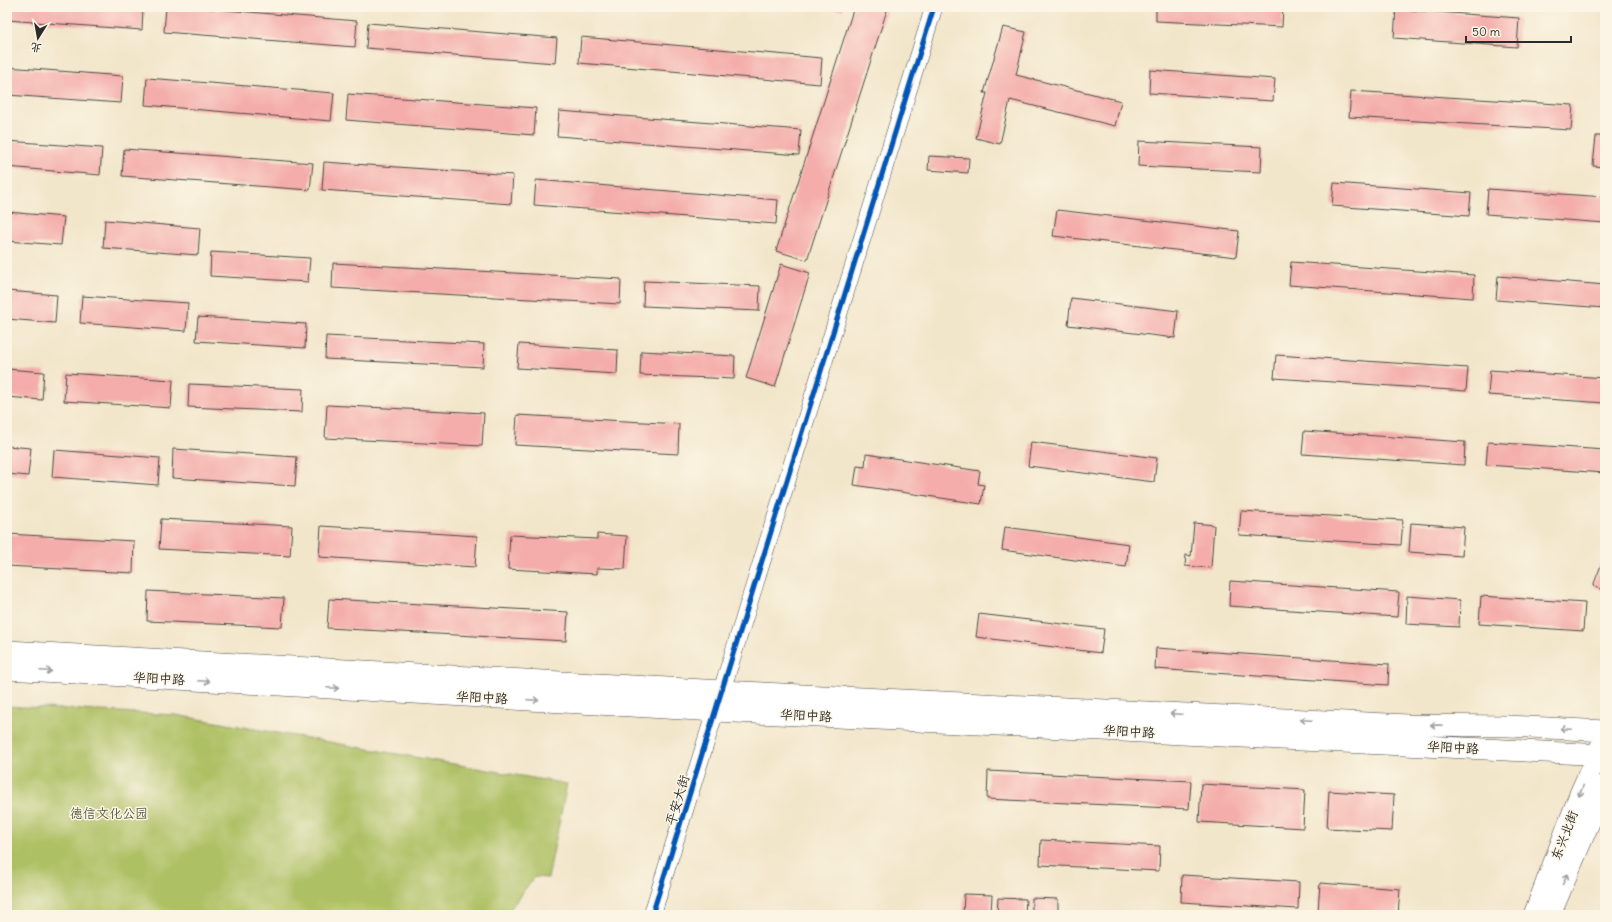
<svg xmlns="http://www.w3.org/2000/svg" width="1612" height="922" viewBox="0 0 1612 922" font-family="Delius,'LXGW WenKai TC',sans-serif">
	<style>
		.green { fill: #adc064; stroke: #6c7648 }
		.building { fill: #f4adaa }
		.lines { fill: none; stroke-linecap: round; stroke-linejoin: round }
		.minor-casing { stroke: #494743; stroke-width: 18 }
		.major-casing { stroke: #494743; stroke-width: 22 }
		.minor { stroke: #fff; stroke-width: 17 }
		.major { stroke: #fff; stroke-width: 21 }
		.cycleway-casing { stroke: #fcf5e5; stroke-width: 8 }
		.cycleway { stroke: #0057b8; stroke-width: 5 }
		.oneway { stroke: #a0a0a0 }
		.labels { text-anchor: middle; stroke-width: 3; stroke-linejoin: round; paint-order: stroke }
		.street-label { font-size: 13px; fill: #2b2b2b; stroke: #fcf5e5 }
		.park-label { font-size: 13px; fill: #52583c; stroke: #fcf5e5 }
	</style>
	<rect width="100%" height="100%" fill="#fcf5e5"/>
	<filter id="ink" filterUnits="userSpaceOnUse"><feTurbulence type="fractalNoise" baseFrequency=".025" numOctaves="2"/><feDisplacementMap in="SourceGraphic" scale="8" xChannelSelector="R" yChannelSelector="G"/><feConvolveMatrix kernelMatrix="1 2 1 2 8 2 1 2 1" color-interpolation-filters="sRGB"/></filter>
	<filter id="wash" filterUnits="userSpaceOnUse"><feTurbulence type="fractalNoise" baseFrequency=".012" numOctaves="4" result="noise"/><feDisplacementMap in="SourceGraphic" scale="16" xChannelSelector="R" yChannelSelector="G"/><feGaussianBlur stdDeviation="0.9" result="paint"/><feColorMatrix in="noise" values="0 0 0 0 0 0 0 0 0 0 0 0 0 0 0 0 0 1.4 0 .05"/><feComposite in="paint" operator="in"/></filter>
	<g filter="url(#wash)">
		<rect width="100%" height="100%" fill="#f2e6ca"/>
		<path class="green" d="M7,706L176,715L567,784L548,878L534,877L506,915H7Z"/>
		<g id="blocks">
			<path class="building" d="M7,7H143L142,30L7,20Z
				M166,7H188L357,21L355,47L164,32Z
				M814,7H843V10Z
				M854,7H888L807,260L776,251Z
				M1156,7H1283L1282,27L1156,21Z
				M1396,9L1519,18L1517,47L1394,38Z
				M368,23L557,38L555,63L366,48Z
				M1003,27L1026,32L1016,75L1121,101L1115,126L1010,100L1000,144L976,138L987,93H984Z
				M581,37L822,58L820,84L579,63Z
				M7,67L123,76L121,103L7,95Z
				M1150,70L1275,79L1273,101L1149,93Z
				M147,78L334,93L331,121L145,105Z
				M1351,91L1573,105L1571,130L1349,117Z
				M348,94L536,108L534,135L346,120Z
				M559,111L801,130L799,155L557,136Z
				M1596,136H1605V167L1593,166Z
				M7,141L102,148L100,175L7,167Z
				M1139,141L1262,147L1261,172L1138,166Z
				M124,149L313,163L310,190L122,176Z
				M929,156L969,158L968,173L928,170Z
				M324,162L513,175L511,204L322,190Z
				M536,180L778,200L776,224L534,205Z
				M1334,183L1471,193L1469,216L1332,206Z
				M1488,189L1605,197V223L1486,214Z
				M1057,210L1239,231L1236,257L1053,236Z
				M7,212L64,217L61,245L7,241Z
				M105,220L200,228L198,255L103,248Z
				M211,252L310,258L308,282L210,276Z
				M1291,262L1474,275L1473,298L1289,285Z
				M333,263L621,279L620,304L332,288Z
				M781,264L810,273L775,387L746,378Z
				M1498,276L1605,285V308L1496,300Z
				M644,281L760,286L759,311L643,306Z
				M7,291L57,295L55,323L7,319Z
				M82,296L188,303L186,331L80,323Z
				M1071,298L1178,311L1175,338L1068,325Z
				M198,317L306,324L305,348L196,341Z
				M326,336L484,344L483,367L325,359Z
				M519,344L618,350L617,374L517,368Z
				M641,351L735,356L734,379L640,375Z
				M1276,355L1468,368L1466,391L1274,378Z
				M7,369L44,372L42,400L7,397Z
				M1490,370L1605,378V403L1488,395Z
				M66,373L173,380L171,408L64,401Z
				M189,384L303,389L302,412L188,407Z
				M327,405L484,413L482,446L325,438Z
				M517,415L679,424L678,454L515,445Z
				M1304,431L1465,442L1464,465L1302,454Z
				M1031,442L1157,458L1154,482L1028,466Z
				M1488,442L1605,450V473L1486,465Z
				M7,446L31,448L28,476L7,474Z
				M173,449L297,457L295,486L172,478Z
				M54,450L160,458L158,485L52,477Z
				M866,454L980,471L978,484L984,485L981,504L854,485L857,466L865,467Z
				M1241,511L1403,520L1401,545L1239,535Z
				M161,519L292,526L290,556L159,549Z
				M1194,523L1214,525L1211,568L1185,566L1186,555L1191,556Z
				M1411,523L1464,527L1462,556L1409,552Z
				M321,526L477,536L475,567L319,557Z
				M1005,527L1129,544L1126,567L1002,550Z
				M7,534L134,541L133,573L7,566Z
				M597,534L627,536L625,569L597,568V574L508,569L510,535L597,539Z
				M1605,555V591L1593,586Z
				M1230,581L1399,592L1397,617L1229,606Z
				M148,591L284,598L282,627L147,621Z
				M1407,596L1460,600L1459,627L1406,624Z
				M1481,596L1585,603L1583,631L1479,624Z
				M329,599L568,612L566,641L327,628Z
				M979,614L1104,629L1101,653L976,637Z
				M1156,648L1389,664L1388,685L1155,669Z
				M988,771L1191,781L1189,809L987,799Z
				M1201,784L1305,790L1303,828L1199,822Z
				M1329,791L1394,795L1392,831L1327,828Z
				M1041,840L1160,846L1159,871L1040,865Z
				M1182,875L1299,882L1298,909L1181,902Z
				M1320,883L1400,889L1398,915H1369L1318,911Z
				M964,894L992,895L991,915H963Z
				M998,898L1026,899L1025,915H997Z
				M1032,898L1058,899V915H1032Z"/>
		</g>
	</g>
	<g filter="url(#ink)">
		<use href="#blocks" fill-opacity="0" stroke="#494743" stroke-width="1"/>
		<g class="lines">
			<g class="minor-casing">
				<path id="minor" d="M652,915L934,7"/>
			</g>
			<g class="major-casing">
				<path id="major" d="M7,651L722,691L1408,725L1509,726L1605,731
					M7,669L716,711L1605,755
					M1534,915L1580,794L1602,744
					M1550,915L1605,785"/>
			</g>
			<use href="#minor" class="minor"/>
			<use href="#major" class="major"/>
			<g class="cycleway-casing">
				<path id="cycleway" d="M652,915L934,7"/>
			</g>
			<use href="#cycleway" class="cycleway"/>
		</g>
		<defs><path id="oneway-shaft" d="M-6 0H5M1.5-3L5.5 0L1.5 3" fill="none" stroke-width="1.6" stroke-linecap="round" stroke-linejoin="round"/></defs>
		<g class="oneway">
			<use href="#oneway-shaft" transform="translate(46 671) rotate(3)"/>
			<use href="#oneway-shaft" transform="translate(204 681) rotate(3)"/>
			<use href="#oneway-shaft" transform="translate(333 688) rotate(3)"/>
			<use href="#oneway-shaft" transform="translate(533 700) rotate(3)"/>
			<use href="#oneway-shaft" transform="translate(1176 714) rotate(-177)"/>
			<use href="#oneway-shaft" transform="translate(1306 720) rotate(-177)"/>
			<use href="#oneway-shaft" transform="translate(1436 725) rotate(-179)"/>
			<use href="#oneway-shaft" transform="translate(1566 729) rotate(-177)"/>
			<use href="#oneway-shaft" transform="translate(1581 791) rotate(112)"/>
			<use href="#oneway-shaft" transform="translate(1565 879) rotate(-67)"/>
		</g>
	</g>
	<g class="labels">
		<g class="street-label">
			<text transform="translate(159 678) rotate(3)" y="5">华阳中路</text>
			<text transform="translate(482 697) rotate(3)" y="5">华阳中路</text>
			<text transform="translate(806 715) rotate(3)" y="5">华阳中路</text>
			<text transform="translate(1129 731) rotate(3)" y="5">华阳中路</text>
			<text transform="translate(1453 747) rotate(3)" y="5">华阳中路</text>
			<text transform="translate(677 800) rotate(-73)" y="5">平安大街</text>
			<text transform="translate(1564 835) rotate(-69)" y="5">东兴北街</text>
		</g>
		<g class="park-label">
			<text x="109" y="818">德信文化公园</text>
		</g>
	</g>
	<rect width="1612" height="922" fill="none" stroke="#fcf5e5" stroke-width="24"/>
	<g transform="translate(38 38) rotate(191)" stroke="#fcf5e5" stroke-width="3" paint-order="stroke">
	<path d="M0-3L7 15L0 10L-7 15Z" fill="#2b2b2b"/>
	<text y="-6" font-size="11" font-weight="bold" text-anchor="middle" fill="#2b2b2b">北</text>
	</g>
	<path d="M1466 36v6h105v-6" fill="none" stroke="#2b2b2b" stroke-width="2"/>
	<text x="1472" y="36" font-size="12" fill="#2b2b2b" stroke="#fcf5e5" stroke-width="3" paint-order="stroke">50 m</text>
</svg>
